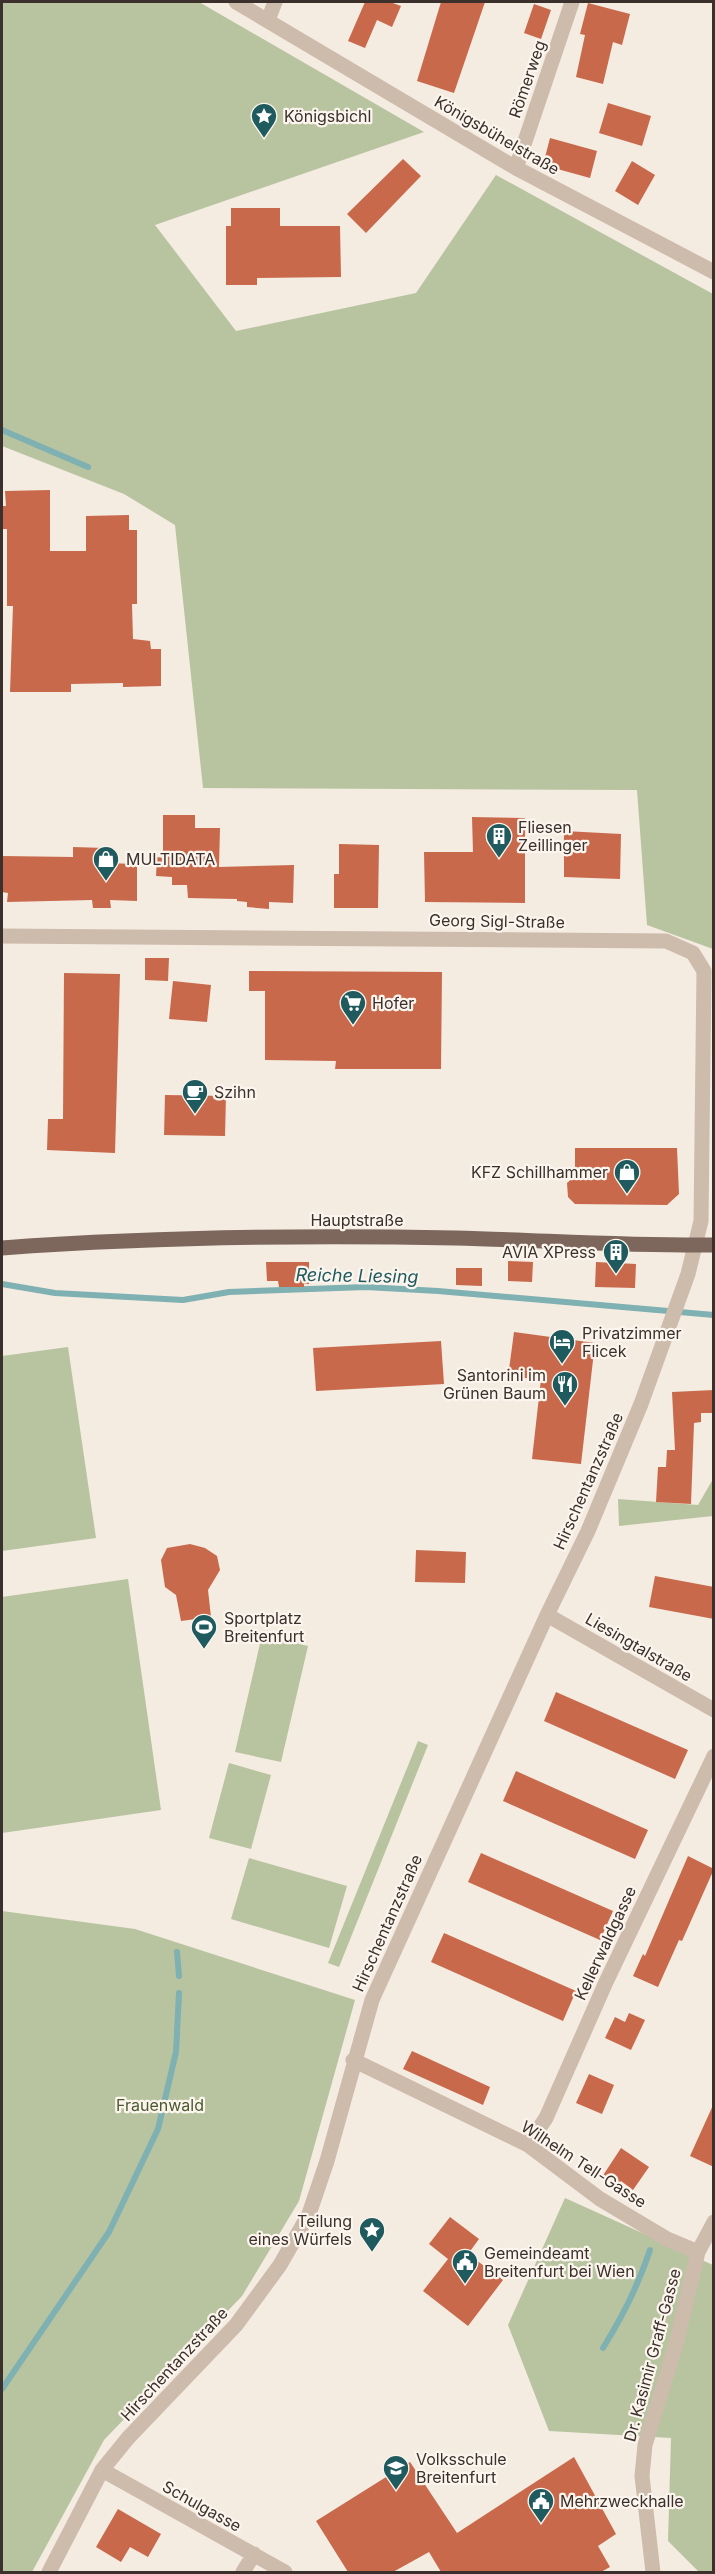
<svg xmlns="http://www.w3.org/2000/svg" width="715" height="2574" viewBox="0 0 715 2574" font-family="Inter,sans-serif">
<rect width="100%" height="100%" fill="#f4ebe1"/>
<path fill="#b8c4a0" d="M2 2H199L424 132 155 225 236 331 416 293 496 175 713 294V949L647 925 637 790 203 788 175 525 124 494 2 446Z
M68 1347 96 1538 2 1551V1356Z
M713 1479V1516L619 1526 618 1499 698 1505Z
M128 1579 161 1810 2 1833V1597Z
M262 1635 308 1646 281 1762 235 1752Z
M418 1741 428 1745 339 1967 328 1963Z
M229 1763 271 1775 251 1849 209 1838Z
M249 1858 347 1886 329 1948 231 1919Z
M2 1911 135 1929 355 2000 299 2201 242 2296 104 2440 32 2572H2Z
M565 2198 713 2265V2572H699L668 2541 671 2438 549 2431 508 2325Z"/>
<g fill="none" stroke-linecap="round" stroke-linejoin="round">
<path stroke="#7fb0b2" stroke-width="6" d="M2 430 88 467
M2 1284 55 1293 183 1300 229 1292 366 1287 438 1291 714 1315
M177 1952 179 1976
M603 2348C623 2316 638 2286 650 2250
M2 2389 109 2232 158 2129 176 2052 179 1993"/>
</g>
<path fill="#c8694b" d="M365 2H390L401 6 392 27 377 20 365 48 348 41Z
M441 2H485L454 93 417 81Z
M588 3 630 14 622 45 613 42 603 84 576 77 585 35 580 34Z
M534 4 551 10 541 39 524 33Z
M608 103 651 116 642 146 599 133Z
M550 138 597 151 590 178 543 165Z
M403 159 421 176 366 233 347 214Z
M632 161 655 175 638 205 615 191Z
M231 208H280V226H340L341 277 257 278V285H226V226H231Z
M50 490V551H86V516L129 515V530H137V604H132L133 639 150 641 151 649H161V686L123 687V683L71 684V692H10L13 606H7V529H2V506H6L5 491Z
M163 815H195V828H220L219 867 294 865 293 903 269 902V909L247 907V902L237 901V899L188 898 187 885H172V877L156 876 157 857 163 858Z
M472 817 525 818V903L425 902 424 852H473Z
M564 831 621 834 620 879 564 877Z
M339 844 379 845 378 908H334V874H339Z
M73 847 105 848V863L137 864V901L110 900 111 908H93L92 900 7 902 8 893 2 892V856L73 857Z
M145 958H169L168 981 145 980Z
M249 971 442 972 441 1069H335L336 1061 265 1060V991H249Z
M64 973 120 974 115 1153 47 1150 48 1119H63Z
M173 981 211 985 207 1022 169 1019Z
M165 1095 226 1096 225 1136 164 1135Z
M575 1148H677L679 1194 667 1205 575 1204 568 1197 567 1183 575 1176Z
M508 1261 533 1262 532 1282 508 1281Z
M266 1262H309V1284H304V1287H279L278 1281H267Z
M596 1262 636 1264 635 1288 595 1287Z
M456 1268H482V1286L456 1285Z
M514 1332 595 1343 581 1464 532 1459 541 1379 508 1377Z
M441 1341 444 1384 316 1391 313 1348Z
M714 1390V1413H701V1422L694 1423 691 1504 656 1502 658 1467H666L667 1450H675L672 1392Z
M190 1544 205 1548 217 1556 220 1570 208 1590 211 1617 181 1621 176 1595 165 1587 161 1560 167 1548Z
M416 1550 466 1552 465 1583 415 1582Z
M655 1576 714 1587V1619L649 1607Z
M556 1692 688 1750 675 1779 544 1721Z
M516 1771 648 1830 635 1859 503 1801Z
M481 1853 613 1911 600 1940 468 1882Z
M688 1856 714 1869 682 1941 679 1940 658 1987 633 1976 643 1954 645 1956Z
M444 1933 576 1991 563 2021 431 1962Z
M629 2013 645 2020 631 2050 605 2038 615 2017 625 2022Z
M412 2051 490 2087 483 2105 403 2069Z
M589 2074 614 2085 602 2114 576 2103Z
M714 2103V2167L690 2156Z
M621 2148 649 2167 633 2190 621 2181 617 2187 602 2177Z
M450 2217 479 2239 468 2254 503 2280 468 2326 423 2291 448 2259 429 2244Z
M574 2457 616 2534 598 2546 610 2567 601 2572H441L429 2552 393 2572H348L316 2521 410 2462 457 2533Z
M118 2509 161 2534 148 2557 130 2547 121 2562 96 2547Z"/>
<g fill="none" stroke-linecap="round" stroke-linejoin="round">
<path stroke="#cdbbac" stroke-width="15" d="M236 2 516 168 714 272
M268 20 275 2
M516 168 572 2
M2 936 666 941 693 953 704 971 701 1221 688 1274 641 1404 588 1531 547 1615 372 2000 327 2161 309 2214 280 2265 236 2325 128 2438 102 2470 49 2572
M547 1615 714 1710
M353 2060 528 2145 600 2199 667 2239 698 2252
M528 2145 546 2118 606 1982 714 1756
M102 2470 285 2572
M243 2572 254 2554
M653 2572 642 2476 645 2445 676 2344 698 2252 714 2222"/>
<path stroke="#7d675c" stroke-width="15" d="M2 1248C152 1237 304 1235 455 1238 541 1240 627 1246 714 1245"/>
</g>
<defs>
<g id="sight-pin" transform="scale(1.35)"><path d="M0 17L-7.5 6A9.5 9.5 0 1 1 7.5 6Z" fill="#1f5a5e" stroke="#fbf5ee"/><path d="M0-6L1.8-2.2L6-1.7L2.9 1.2L3.7 5.4L0 3.3L-3.7 5.4L-2.9 1.2L-6-1.7L-1.8-2.2Z" fill="#fff"/></g>
<g id="building-pin" transform="scale(1.35)"><path d="M0 17L-7.5 6A9.5 9.5 0 1 1 7.5 6Z" fill="#1f5a5e" stroke="#fbf5ee"/><path d="M-4-6H4V6H1V3H-1V6H-4ZM-2.5-4.3h1.7v1.8h-1.7ZM.8-4.3h1.7v1.8H.8ZM-2.5-1h1.7V.8h-1.7ZM.8-1h1.7V.8H.8Z" fill="#fff"/></g>
<g id="shop-pin" transform="scale(1.35)"><path d="M0 17L-7.5 6A9.5 9.5 0 1 1 7.5 6Z" fill="#1f5a5e" stroke="#fbf5ee"/><path d="M-5-2.5h2.3a2.7 3.5 0 0 1 5.4 0H5L5.5 6h-11ZM-1.5-2.5h3a1.5 2.3 0 0 0-3 0Z" fill="#fff"/></g>
<g id="supermarket-pin" transform="scale(1.35)"><path d="M0 17L-7.5 6A9.5 9.5 0 1 1 7.5 6Z" fill="#1f5a5e" stroke="#fbf5ee"/><path d="M-6-5.5h2.5l.6 2H6L4.5 2H-2.5L-4.4-4H-6ZM-1.5 3.2a1.3 1.3 0 1 0 .1 0ZM3 3.2a1.3 1.3 0 1 0 .1 0Z" fill="#fff"/></g>
<g id="cafe-pin" transform="scale(1.35)"><path d="M0 17L-7.5 6A9.5 9.5 0 1 1 7.5 6Z" fill="#1f5a5e" stroke="#fbf5ee"/><path d="M-5.5-4.5H6V0H3Q3 3.5 0 3.5H-2.5Q-5.5 3.5-5.5 0ZM3-3.2v2h1.7v-2ZM-6 4.5H4V6H-6Z" fill="#fff"/></g>
<g id="hotel-pin" transform="scale(1.35)"><path d="M0 17L-7.5 6A9.5 9.5 0 1 1 7.5 6Z" fill="#1f5a5e" stroke="#fbf5ee"/><path d="M-6-4.5h1.5V1H6V5H4.5V3h-9V5H-6ZM-4 0a1.8 1.8 0 1 1 3.6 0ZM.5 0V-2.5h3Q6-2.5 6 0Z" fill="#fff"/></g>
<g id="restaurant-pin" transform="scale(1.35)"><path d="M0 17L-7.5 6A9.5 9.5 0 1 1 7.5 6Z" fill="#1f5a5e" stroke="#fbf5ee"/><path d="M-5-6h1v4h1v-4h1v4h1v-4h1v5L-1.5 .5V6h-2V.5L-5-1ZM5-6V6H3V1.5H1.5Q1.5-4 5-6Z" fill="#fff"/></g>
<g id="stadium-pin" transform="scale(1.35)"><path d="M0 17L-7.5 6A9.5 9.5 0 1 1 7.5 6Z" fill="#1f5a5e" stroke="#fbf5ee"/><path d="M0-5a6.5 5 0 1 0 0 10a6.5 5 0 1 0 0-10ZM-3.5-1.8h7v3.6h-7Z" fill="#fff"/></g>
<g id="civic-pin" transform="scale(1.35)"><path d="M0 17L-7.5 6A9.5 9.5 0 1 1 7.5 6Z" fill="#1f5a5e" stroke="#fbf5ee"/><path d="M-.6-6.5H3V-4.5H.6V-3L4-1V1h2V6H-6V1h2V-1L-.6-3ZM-1.2 2.5V6h2.4V2.5Z" fill="#fff"/></g>
<g id="school-pin" transform="scale(1.35)"><path d="M0 17L-7.5 6A9.5 9.5 0 1 1 7.5 6Z" fill="#1f5a5e" stroke="#fbf5ee"/><path d="M0-5L7-2L0 1L-7-2ZM-4 1L0 2.5L4 1V4Q0 6-4 4Z" fill="#fff"/></g>
</defs>
<g fill-rule="evenodd">
<use href="#sight-pin" x="264" y="116"/>
<use href="#building-pin" x="499" y="836"/>
<use href="#shop-pin" x="106" y="859"/>
<use href="#supermarket-pin" x="353" y="1003"/>
<use href="#cafe-pin" x="195" y="1092"/>
<use href="#shop-pin" x="627" y="1172"/>
<use href="#building-pin" x="616" y="1252"/>
<use href="#hotel-pin" x="562" y="1342"/>
<use href="#restaurant-pin" x="565" y="1384"/>
<use href="#stadium-pin" x="204" y="1627"/>
<use href="#sight-pin" x="372" y="2230"/>
<use href="#civic-pin" x="465" y="2262"/>
<use href="#school-pin" x="396" y="2468"/>
<use href="#civic-pin" x="541" y="2501"/>
</g>
<g text-anchor="middle" stroke-width="4.5" stroke-linejoin="round" paint-order="stroke">
<g font-size="16" fill="#3b302b" stroke="#fbf5ee">
<text transform="translate(527 79) rotate(-71)" y="6">Römerweg</text>
<text transform="translate(497 135) rotate(30)" y="6">Königsbühelstraße</text>
<text transform="translate(497 921) rotate(1)" y="6">Georg Sigl-Straße</text>
<text x="357" y="1226">Hauptstraße</text>
<text transform="translate(588 1481) rotate(-66)" y="6">Hirschentanzstraße</text>
<text transform="translate(639 1647) rotate(30)" y="6">Liesingtalstraße</text>
<text transform="translate(387 1923) rotate(-66)" y="6">Hirschentanzstraße</text>
<text transform="translate(605 1943) rotate(-65)" y="6">Kellerwaldgasse</text>
<text transform="translate(584 2164) rotate(33)" y="6">Wilhelm Tell-Gasse</text>
<text transform="translate(652 2355) rotate(-75)" y="6">Dr. Kasimir Graff-Gasse</text>
<text transform="translate(174 2364) rotate(-47)" y="6">Hirschentanzstraße</text>
<text transform="translate(202 2506) rotate(29)" y="6">Schulgasse</text>
</g>
<g font-size="16" fill="#3b302b" stroke="#fbf5ee" text-anchor="start">
<text x="284" y="122">Königsbichl</text>
<text x="518" y="833">Fliesen<tspan x="518" dy="18">Zeillinger</tspan></text>
<text x="126" y="865">MULTIDATA</text>
<text x="372" y="1009">Hofer</text>
<text x="214" y="1098">Szihn</text>
<text x="608" y="1178" text-anchor="end">KFZ Schillhammer</text>
<text x="596" y="1258" text-anchor="end">AVIA XPress</text>
<text x="582" y="1339">Privatzimmer<tspan x="582" dy="18">Flicek</tspan></text>
<text x="546" y="1381" text-anchor="end">Santorini im<tspan x="546" dy="18">Grünen Baum</tspan></text>
<text x="224" y="1624">Sportplatz<tspan x="224" dy="18">Breitenfurt</tspan></text>
<text x="352" y="2227" text-anchor="end">Teilung<tspan x="352" dy="18">eines Würfels</tspan></text>
<text x="484" y="2259">Gemeindeamt<tspan x="484" dy="18">Breitenfurt bei Wien</tspan></text>
<text x="416" y="2465">Volksschule<tspan x="416" dy="18">Breitenfurt</tspan></text>
<text x="560" y="2507">Mehrzweckhalle</text>
</g>
<g font-size="16" fill="#4a5a2e" stroke="#fbf5ee">
<text x="160" y="2111">Frauenwald</text>
</g>
<g font-size="18" font-style="italic" fill="#1f5a5e" stroke="#fbf5ee">
<text transform="translate(357 1276) rotate(1)" y="6">Reiche Liesing</text>
</g>
</g>
<rect width="715" height="2574" fill="none" stroke="#3b302b" stroke-width="6"/>
</svg>
